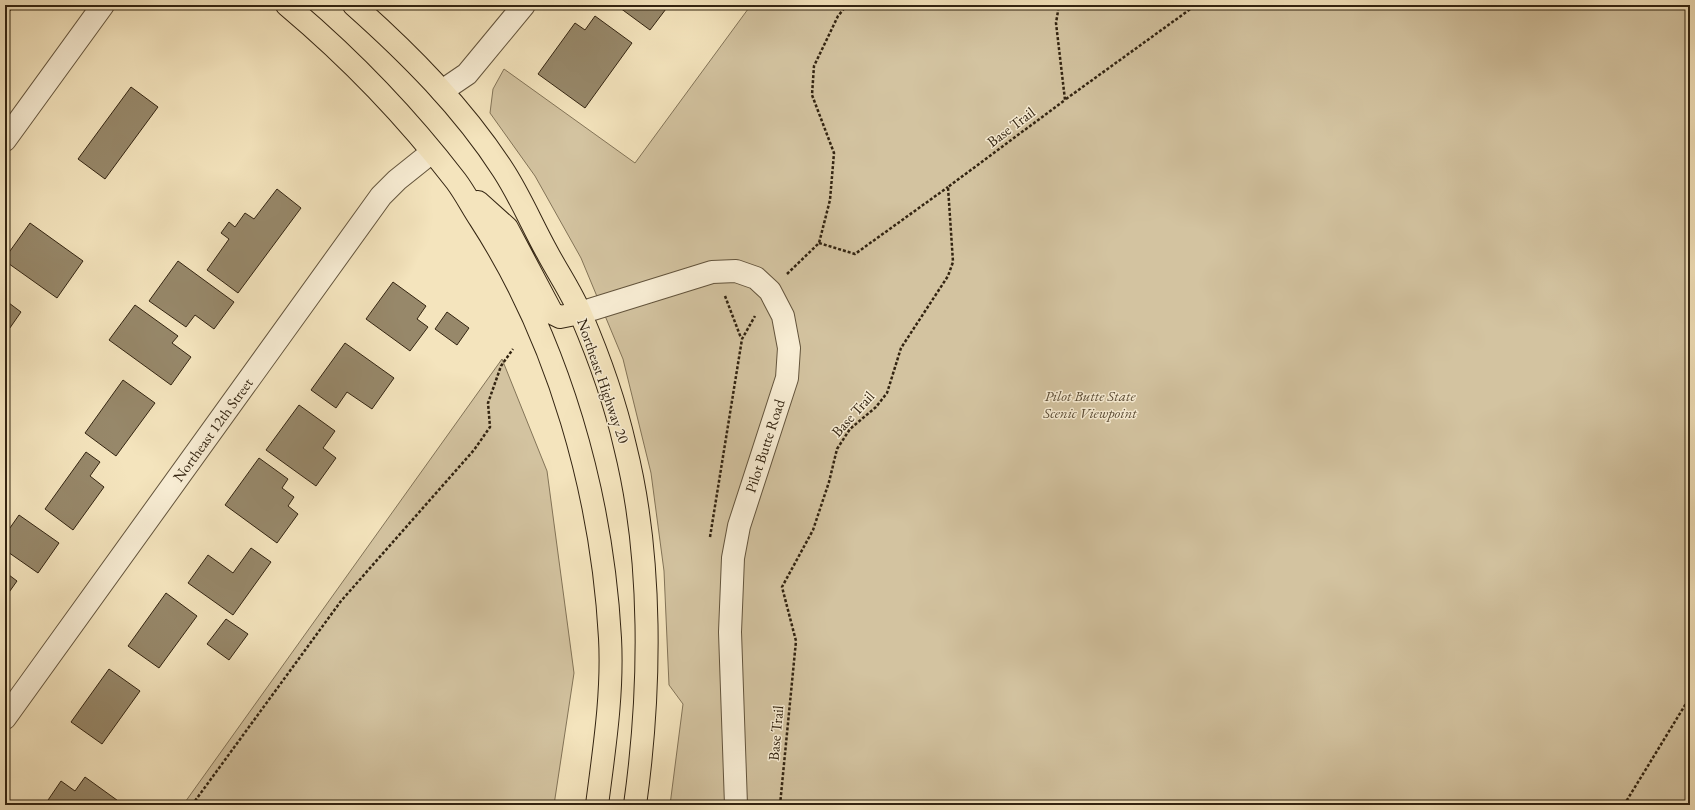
<svg xmlns="http://www.w3.org/2000/svg" width="1695" height="810" viewBox="0 0 1695 810" font-family="'EB Garamond',serif">
<rect width="100%" height="100%" fill="#f4e4bd"/>
<filter id="stains"><feTurbulence type="fractalNoise" baseFrequency=".005" numOctaves="4"/><feColorMatrix values="0 0 0 0 .2 0 0 0 0 .09 0 0 0 0 .02 0 0 0 .5 -.17"/></filter>
<radialGradient id="worn" r=".72"><stop offset=".6" stop-color="#630" stop-opacity="0"/><stop offset="1" stop-color="#630" stop-opacity=".3"/></radialGradient>
<path fill="#d3c3a0" stroke="#837458" d="M751 5H1690V805H670L683 704 669 685 664 571 651 473 623 359 581 258 535 176 490 113 493 89 504 69 635 163Z
M502 359 547 471 574 673 554 805H183Z"/>
<path fill="#97886a" stroke="#332411" d="M5 5H14L5 18Z
M616 5H669L650 30Z
M595 16 632 43 585 108 538 74 575 23 585 30Z
M131 87 158 107 105 179 78 159Z
M277 189 301 208 238 293 207 270 229 239 221 233 229 222 235 227 245 213 254 219Z
M30 223 83 261 57 298 5 261V258Z
M178 261 234 302 214 329 195 315 186 327 149 301Z
M393 282 426 306 417 319 428 327 410 351 366 319Z
M5 300 21 312 5 335Z
M135 305 178 336 172 343 191 357 171 385 109 340Z
M447 312 469 328 457 345 435 329Z
M345 343 394 378 372 409 347 392 336 408 311 390Z
M123 380 155 403 116 456 85 433Z
M299 405 335 431 323 448 336 458 316 486 266 450Z
M86 452 100 462 90 476 104 487 73 530 45 509Z
M259 458 288 479 282 488 294 497 288 506 298 514 277 543 225 505Z
M19 515 59 543 38 573 5 550V535Z
M251 548 271 562 233 615 188 583 208 555 233 573Z
M5 572 17 581 5 598Z
M166 593 197 616 159 668 128 646Z
M226 619 248 634 229 660 207 644Z
M109 669 140 691 102 744 71 722Z
M85 777 121 803 120 805H49L46 803 61 781 75 791Z"/>
<g fill="none" stroke-linecap="round" stroke-linejoin="round">
<g stroke="#63543c" stroke-width="24">
<path id="minor" d="M442 91 467 74 524 5
M5 140 103 5
M580 313 712 272 736 271 756 278 770 291 783 316 789 348 787 378 739 526 733 558 730 632 736 805
M5 718 381 196 397 180 432 152"/>
</g>
<g stroke="#332411" stroke-width="24">
<path id="major" d="M287 5C350 58 406 116 456 181 465 193 472 207 480 219 559 341 602 494 610 638 613 694 604 750 597 805
M354 5C409 54 463 108 503 170 520 196 532 225 547 252 558 273 572 293 581 315 599 357 615 402 625 446 653 558 651 691 635 805
M478 202 507 228 552 313 560 317 580 313"/>
</g>
<path stroke="#332411" stroke-width="2.5" stroke-dasharray="3 2" stroke-linecap="butt" d="M1066 99 1196 5
M819 243 855 254 948 187
M787 274 819 243 830 200 834 153 812 95 814 66 838 16 847 5
M725 296 741 338
M710 537 742 339 755 316
M192 805 341 601 474 450 490 427 488 403 501 366 513 349
M780 805 796 641 782 587 813 530 829 482 837 449 850 429 876 407 887 393 901 348 948 276 953 262 948 187 1065 100 1056 23 1059 5
M1624 805 1690 697"/>
<use href="#minor" stroke="#f8edd4" stroke-width="22"/>
<use href="#major" stroke="#f4e4bd" stroke-width="22"/>
</g>
<g text-anchor="middle" stroke-width="3" stroke-linejoin="round" paint-order="stroke">
<g font-size="15" fill="#332411" stroke="#f8edd4">
<text transform="translate(1011 127) rotate(-37)" y="5">Base Trail</text>
<text transform="translate(603 381) rotate(71)" y="5">Northeast Highway 20</text>
<text transform="translate(853 414) rotate(-48)" y="5">Base Trail</text>
<text transform="translate(213 430) rotate(-54)" y="5">Northeast 12th Street</text>
<text transform="translate(765 446) rotate(-72)" y="5">Pilot Butte Road</text>
<text transform="translate(776 733) rotate(-85)" y="5">Base Trail</text>
</g>
<g font-size="15" font-style="italic" fill="#5b4c35" stroke="#f8edd4">
<text x="1090" y="401">Pilot Butte State<tspan x="1090" dy="17">Scenic Viewpoint</tspan></text>
</g>
</g>
<rect width="1695" height="810" fill="none" stroke="#f4e4bd" stroke-width="20"/>
<rect x="6" y="6" width="1683" height="798" fill="none" stroke="#332411" stroke-width="2"/>
<rect x="10" y="10" width="1675" height="790" fill="none" stroke="#332411"/>
<rect width="100%" height="100%" filter="url(#stains)"/>
<rect width="100%" height="100%" fill="url(#worn)"/>
</svg>
